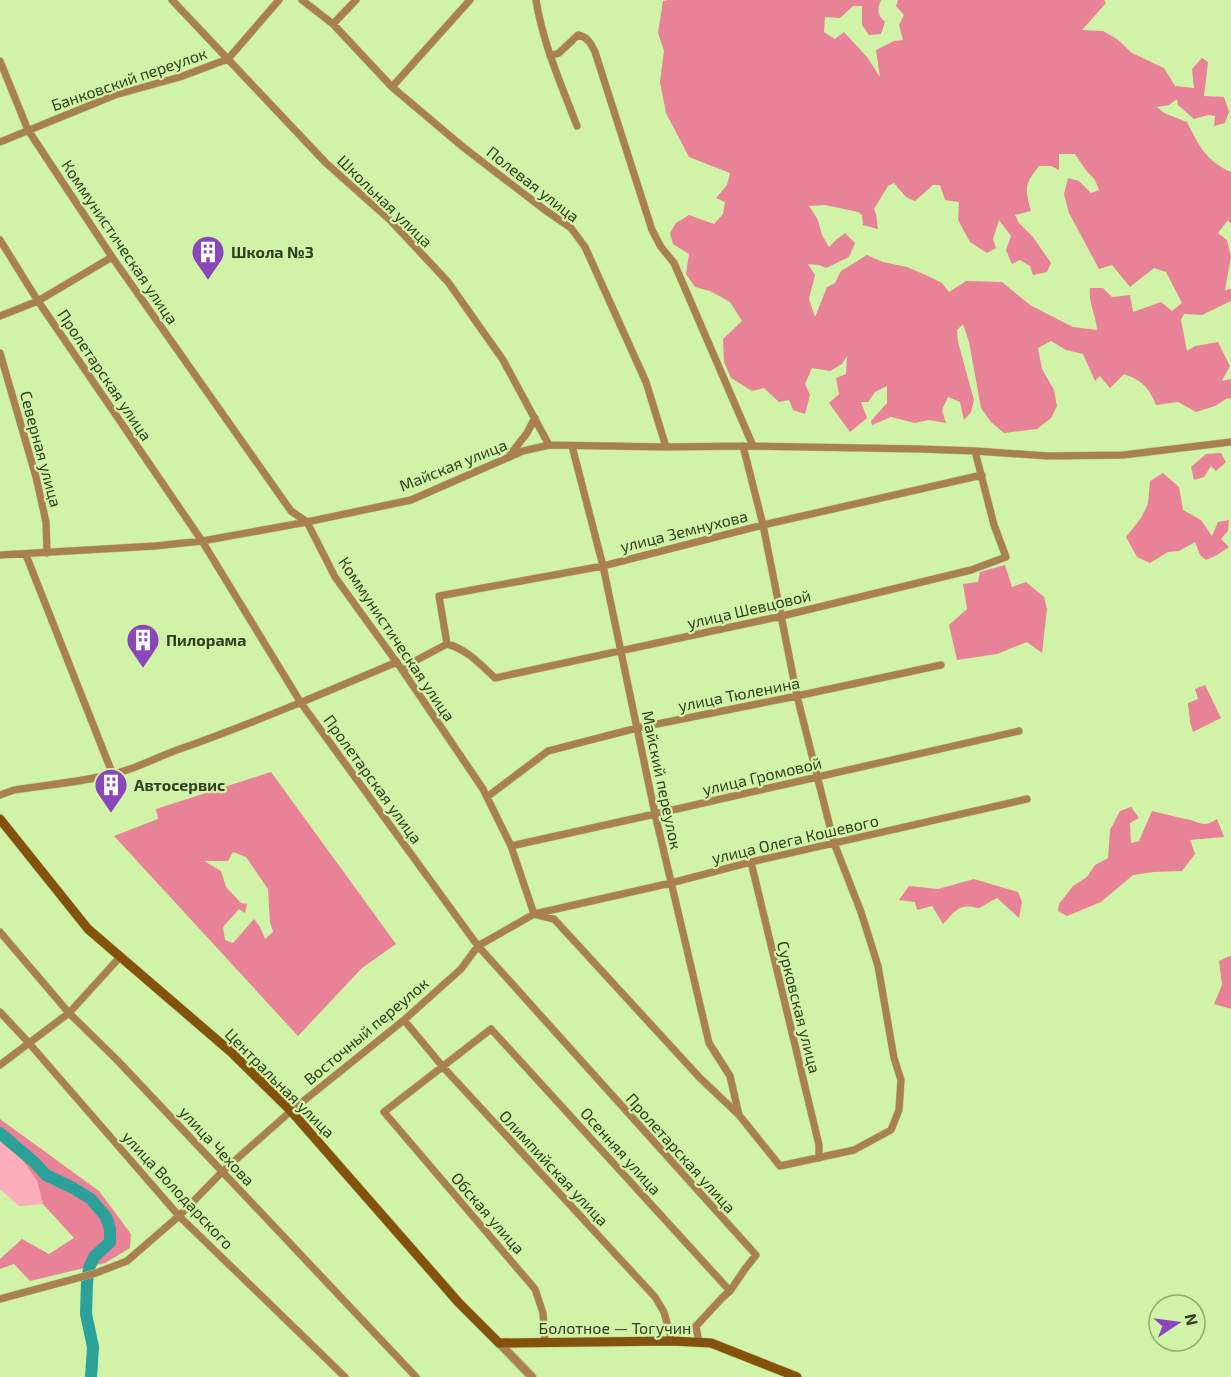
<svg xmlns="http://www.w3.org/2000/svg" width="1231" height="1377" viewBox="0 0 1231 1377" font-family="'Exo 2',sans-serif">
<rect width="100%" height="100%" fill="#d0f3a7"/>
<path fill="#fbadba" d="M0 1127 37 1181 43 1204 19 1206 0 1189Z"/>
<path fill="#e88296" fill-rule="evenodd" d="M668 0H881C877 10 877 14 885 22L881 34 869 35 862 25V6H853L840 18 825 17 824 32 835 39 844 32 867 57 880 77 876 50 894 41 903 40 899 25 904 15 896 6 898 0H1104L1106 3 1082 30 1103 31 1117 39 1132 53 1164 68 1175 86 1194 88 1192 69 1202 58 1208 62 1204 96 1224 97 1229 112 1225 123 1214 126 1215 116 1208 115 1194 119 1178 105 1177 99 1169 105 1157 107 1164 113 1187 122C1199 146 1206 161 1231 172V224L1228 220 1218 233 1227 240 1231 257 1225 290 1231 289V301L1202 315 1184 314 1181 320 1187 351 1195 346 1218 342 1230 366 1222 381 1231 379V398L1226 399 1215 406 1196 412 1178 402 1156 405C1149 387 1141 380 1124 374L1110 388 1100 376 1095 381 1083 354 1066 350 1051 341 1038 348 1042 369 1054 390 1057 406 1051 418 1037 429 1004 433 991 422 981 408 969 342 963 324 957 330 958 342 974 400 971 412 964 420 960 402 948 397 942 410 946 423 929 420 915 423 891 417 872 425 871 421 887 403V386L875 392 868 402H861L867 418 850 432 829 403 839 394 836 378 846 374 847 356 842 364 830 371 812 368 805 384 810 395 805 414 793 410 789 400 779 402 764 388 752 391 731 378 724 362 723 339 742 321 730 302 710 291 695 287 686 274 689 254 673 244 670 233 676 223 689 215 714 224 723 214 725 202 716 198 727 185 730 173 689 157 666 113 660 82 664 51 658 33 663 1ZM1059 154H1075L1085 169 1095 180 1099 190 1091 193 1079 181 1068 178 1064 194 1069 213 1099 269 1112 265 1130 287 1154 268 1166 272 1182 303 1172 311 1161 302 1133 312 1130 295 1112 297 1103 288H1090C1088 303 1096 315 1097 330L1073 327 1030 305 1002 282 966 281 949 292 942 283 930 277 907 267 883 262 867 255 841 271 835 283 827 287 815 317 809 299 815 275 808 264 819 265 826 268 849 257 855 243 845 233 837 239 829 247 822 235 818 220 809 206 825 205 858 212 862 215 863 225 878 229 876 214 874 209 888 186 894 183 906 197 915 201 933 185H940L945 200 959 202 958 220 970 242 987 253 996 248 993 239 999 220 1011 236 1006 250 1012 264 1020 260 1030 266 1033 275 1047 272 1051 263 1033 237 1019 223 1015 215 1031 211C1025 188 1024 185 1039 166H1051L1059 170Z
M1221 453 1226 462 1216 471 1211 466 1204 477 1194 480 1191 467 1206 454Z
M1163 473 1179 487 1183 510 1201 520 1212 536 1218 522 1229 520 1228 531 1221 539 1229 547 1217 555 1206 560 1200 555 1195 542 1179 551 1168 552 1150 563 1137 557 1126 537 1141 518 1148 504 1150 481Z
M1005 565 1012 587 1026 582 1044 597 1047 609 1042 653 1027 642 997 654 957 660 949 625 967 609 963 584 978 582 980 572Z
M1205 685 1221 718 1193 732 1190 722 1188 703 1198 699 1195 689Z
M271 772 396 944 362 968 298 1036 114 836 158 819 156 809ZM233 852 246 857 268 889 270 922 273 932 265 939 260 927 254 919 233 943 225 940 223 927 239 909 245 913 247 904 241 903 226 887 221 871 204 861H228Z
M1131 807 1139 818 1130 823 1131 843 1139 841 1152 811C1163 814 1174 816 1185 819 1200 821 1202 829 1217 819L1224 837 1190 840 1195 854 1182 871 1154 872 1133 875 1101 902 1067 916 1058 911 1059 904 1073 886 1087 877 1095 865 1108 858 1110 830 1120 811Z
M974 879 1018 892 1022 902 1019 918 997 898 979 908C959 903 956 910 943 924L932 906 917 910 915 902 899 900 909 886 938 889Z
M1230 956H1231V1009L1214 1004 1222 985 1219 961Z
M0 1119 99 1191 131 1234 130 1248 105 1263 30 1281 14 1264 0 1269V1259L22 1239 49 1254 74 1238 43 1204 37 1181 0 1127Z"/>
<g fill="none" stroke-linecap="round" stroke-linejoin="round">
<path stroke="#2ba199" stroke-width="12" d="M0 1133 34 1162 46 1175 73 1188 91 1199 106 1217 110 1229V1242L94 1257 89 1268 87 1282 86 1314 93 1347 91 1377"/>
<g stroke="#b0cf8c" stroke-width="8">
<path id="minor" d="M172 0 326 163 391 221 448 282 503 360 549 445
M302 0 333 24 392 87 463 147 545 210 571 228 585 247 646 382 666 447
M536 0C543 44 561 84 577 126
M333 24 356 0
M550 56 559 53 578 35C588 37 591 44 595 52L652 230 661 247 674 263 753 446
M0 61 28 130 112 257 291 511 307 522 335 577 403 671 483 789 511 846 534 914 554 919 700 1078 739 1115 780 1166 854 1150 891 1130 899 1110 901 1080 894 1058 878 966 861 912 834 843 797 696 763 525 743 446
M392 87 470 0
M0 142 115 95 180 77 228 59 279 0
M0 240 38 301 202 541 301 703 478 946 756 1255 745 1269 730 1291 722 1298 696 1326 699 1343
M0 316 38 301 112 257
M0 353 36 477 46 522 47 553
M572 446 603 566 655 814 709 1043 730 1076 739 1115
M510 455 527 433 535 418
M0 555 155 546 202 541 307 522 411 500 523 451 549 445 666 447 743 446 920 449 975 451 1048 456 1123 455 1231 442
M26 555 113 775
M447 644 439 596 603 566 763 525 982 475
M403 671 415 661 447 644C467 649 481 665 495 678L782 616 971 570 1006 557 994 525 975 451
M0 795 14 790C47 785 81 782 113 774 136 769 155 758 177 750 251 724 324 693 397 662
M487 797 548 751 637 728 797 696 941 665
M511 846 655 814 1019 731
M751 862 819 1145V1158
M0 932 69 1013 118 1061 416 1377
M0 1012 28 1042 179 1216 345 1377
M404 1020 443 1067 655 1297 664 1312 672 1341
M0 1065 69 1013 120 957
M0 1299 96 1273 127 1261 179 1216 223 1171 291 1111 404 1020 461 969 478 946 534 914 671 883 751 862 1027 799
M545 1343 543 1313 535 1289 384 1112 491 1029 730 1291"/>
</g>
<g stroke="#b0cf8c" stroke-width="10">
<path id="tertiary" d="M499 1343 532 1377"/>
</g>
<g stroke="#b0cf8c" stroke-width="10">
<path id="secondary" d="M0 819 88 929 231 1052 291 1111 459 1303 499 1343 672 1341 711 1343 797 1377"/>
</g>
<use href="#minor" stroke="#ab8050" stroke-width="7"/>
<use href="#tertiary" stroke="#ab8050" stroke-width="8"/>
<use href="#secondary" stroke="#84520c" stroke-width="9"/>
</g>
<defs>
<g id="building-pin" transform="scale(1.725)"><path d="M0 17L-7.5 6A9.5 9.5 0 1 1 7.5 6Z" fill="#8a47bb" stroke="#d0f3a7"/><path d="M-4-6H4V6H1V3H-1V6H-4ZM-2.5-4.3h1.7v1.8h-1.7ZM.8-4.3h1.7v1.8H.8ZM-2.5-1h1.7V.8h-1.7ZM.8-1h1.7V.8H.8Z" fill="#fff"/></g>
</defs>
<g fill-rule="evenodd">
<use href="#building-pin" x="208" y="252"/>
<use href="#building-pin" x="143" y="640"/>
<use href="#building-pin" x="111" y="785"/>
</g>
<g text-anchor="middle" stroke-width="4.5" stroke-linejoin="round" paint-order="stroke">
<g font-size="16" fill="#324021" stroke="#d0f3a7">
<text transform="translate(129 79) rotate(-19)" y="6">Банковский переулок</text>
<text transform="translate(533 184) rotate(38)" y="6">Полевая улица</text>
<text transform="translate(385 201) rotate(44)" y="6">Школьная улица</text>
<text transform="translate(120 242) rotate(56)" y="6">Коммунистическая улица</text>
<text transform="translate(105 375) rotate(56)" y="6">Пролетарская улица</text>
<text transform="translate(41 449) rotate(75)" y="6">Северная улица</text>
<text transform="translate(453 465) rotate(-22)" y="6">Майская улица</text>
<text transform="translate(684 531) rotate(-14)" y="6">улица Земнухова</text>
<text transform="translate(749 609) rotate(-13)" y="6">улица Шевцовой</text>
<text transform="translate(397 639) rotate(56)" y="6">Коммунистическая улица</text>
<text transform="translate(739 694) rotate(-11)" y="6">улица Тюленина</text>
<text transform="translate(762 776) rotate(-13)" y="6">улица Громовой</text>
<text transform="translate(373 779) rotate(54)" y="6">Пролетарская улица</text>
<text transform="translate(662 780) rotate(78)" y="6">Майский переулок</text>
<text transform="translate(795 839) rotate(-13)" y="6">улица Олега Кошевого</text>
<text transform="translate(799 1007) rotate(76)" y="6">Сурковская улица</text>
<text transform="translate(366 1031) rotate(-40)" y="6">Восточный переулок</text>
<text transform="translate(280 1083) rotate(45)" y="6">Центральная улица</text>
<text transform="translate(217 1146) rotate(47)" y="6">улица Чехова</text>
<text transform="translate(621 1151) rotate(48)" y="6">Осенняя улица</text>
<text transform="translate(681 1153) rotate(48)" y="6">Пролетарская улица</text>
<text transform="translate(554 1168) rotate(47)" y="6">Олимпийская улица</text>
<text transform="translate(178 1190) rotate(47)" y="6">улица Володарского</text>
<text transform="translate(488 1213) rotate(49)" y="6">Обская улица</text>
<text x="615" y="1334">Болотное — Тогучин</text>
</g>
<g font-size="16" font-weight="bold" fill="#324021" stroke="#d0f3a7" text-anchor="start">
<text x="231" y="258">Школа №3</text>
<text x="166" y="646">Пилорама</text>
<text x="134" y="791">Автосервис</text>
</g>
</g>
<g transform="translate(1177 1323) rotate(77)"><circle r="28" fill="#d0f3a7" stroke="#91ab71" stroke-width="1.5"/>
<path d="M0-4.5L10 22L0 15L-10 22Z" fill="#8a47bb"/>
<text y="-9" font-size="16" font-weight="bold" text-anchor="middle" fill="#324021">N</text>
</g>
</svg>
